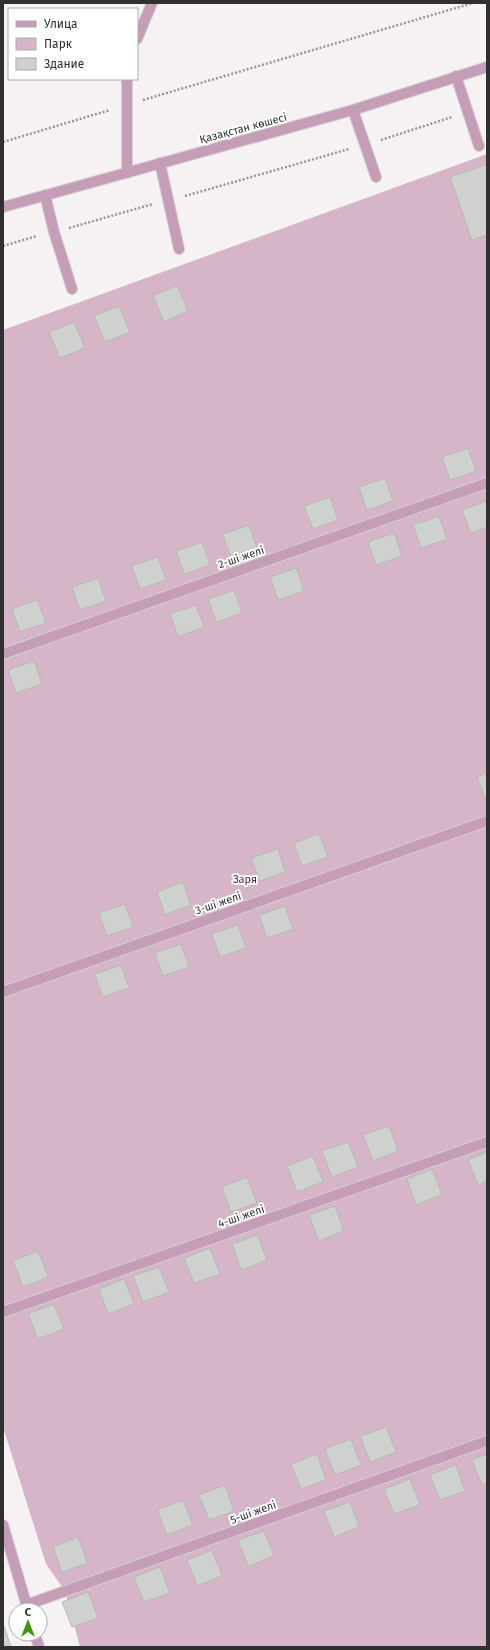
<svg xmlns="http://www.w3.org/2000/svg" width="490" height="1650" viewBox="0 0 490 1650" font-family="'Fira Sans',sans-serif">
<rect width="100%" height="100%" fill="#f6f2f4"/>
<path fill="#d6b5c9" d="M487 154V1647H80L65 1591 46 1564 3 1427V330Z"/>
<path fill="#ced1cd" stroke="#b7bab7" d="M487 164V235L472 240 450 177Z
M177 285 188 311 164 322 153 296Z
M119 306 130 332 105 342 94 316Z
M74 322 85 348 60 358 49 332Z
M468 448 476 471 450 480 442 457Z
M385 478 393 501 367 510 359 487Z
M330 497 338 520 313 529 304 506Z
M487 501V527L471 533 462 510Z
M439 516 447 539 421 548 413 525Z
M249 525 257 548 231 557 223 534Z
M394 533 402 556 376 565 368 542Z
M202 542 210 565 184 574 176 551Z
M158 557 166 580 140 589 132 566Z
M296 568 304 591 278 600 270 577Z
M98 578 106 601 80 610 72 587Z
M234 590 242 613 216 622 208 599Z
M37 600 46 623 20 632 12 609Z
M196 605 204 627 178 637 170 614Z
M34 661 42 684 16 693 8 670Z
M487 773V799L486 800 477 777Z
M319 834 328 857 302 866 294 843Z
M278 849 285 872 260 881 251 858Z
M183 882 191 905 165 915 157 892Z
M125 904 133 927 107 936 99 913Z
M285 906 293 929 267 938 259 915Z
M238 925 246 948 220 957 212 934Z
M181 944 189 967 163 976 155 953Z
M121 965 129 988 103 997 95 974Z
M389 1126 398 1151 373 1161 363 1135Z
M348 1142 358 1167 332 1177 322 1151Z
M487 1152V1181L478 1185 468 1160Z
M313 1156 323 1182 297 1192 287 1166Z
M432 1169 442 1195 416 1205 407 1179Z
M247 1177 257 1203 231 1212 222 1187Z
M335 1206 344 1231 319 1241 309 1215Z
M257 1235 267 1260 241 1270 232 1244Z
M210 1248 220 1274 194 1283 184 1258Z
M38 1251 48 1277 23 1287 13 1261Z
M159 1267 169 1292 143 1302 133 1276Z
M124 1279 134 1304 108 1314 99 1289Z
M54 1304 64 1329 38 1339 28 1314Z
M386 1427 396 1452 370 1462 360 1436Z
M351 1439 361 1465 335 1475 325 1449Z
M317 1454 326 1480 301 1489 291 1464Z
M487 1454V1483L482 1485 472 1460Z
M456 1465 465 1491 440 1500 430 1475Z
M410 1479 420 1505 394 1514 384 1489Z
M225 1485 234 1511 209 1520 199 1495Z
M183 1500 193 1525 167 1535 157 1510Z
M350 1502 359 1527 334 1537 324 1511Z
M264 1531 274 1556 248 1566 238 1540Z
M78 1537 88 1563 62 1572 53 1547Z
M212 1550 222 1576 197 1586 187 1560Z
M160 1567 170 1593 144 1602 134 1577Z
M88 1592 98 1618 72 1627 62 1602Z
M3 1623 11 1647H3Z"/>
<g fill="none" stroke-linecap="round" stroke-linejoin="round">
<g stroke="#d3cfd1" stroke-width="12">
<path id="service" d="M137 39 152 3
M456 76 479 146
M127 79V173
M353 110 376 177
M160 163 179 249
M45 195 54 232 72 289
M3 654 487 483
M3 992 487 821
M3 1312 487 1142
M26 1605 487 1441"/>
</g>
<g stroke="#d3cfd1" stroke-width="12">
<path id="minor" d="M3 1525 28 1610
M35 1634 39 1647"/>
</g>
<g stroke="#d3cfd1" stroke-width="12">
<path id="tertiary" d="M3 207 353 110 487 67"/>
</g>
<path stroke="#989597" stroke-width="2.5" stroke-dasharray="2 2" stroke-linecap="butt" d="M143 100 473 3
M381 140 452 117
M3 142 110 110
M185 196 349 149
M69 228 153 204
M3 246 37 236"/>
<use href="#service" stroke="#c69db6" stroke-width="10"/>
<use href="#minor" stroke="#c69db6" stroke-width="10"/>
<use href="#tertiary" stroke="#c69db6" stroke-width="10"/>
</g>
<g text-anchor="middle" stroke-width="4" stroke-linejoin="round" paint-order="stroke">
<g font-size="11" fill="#313031" stroke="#fff">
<text transform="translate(243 128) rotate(-15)" y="4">Қазақстан көшесі</text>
<text transform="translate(241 557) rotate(-19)" y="4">2-ші желі</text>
<text transform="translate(218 903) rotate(-19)" y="4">3-ші желі</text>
<text transform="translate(241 1216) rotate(-19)" y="4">4-ші желі</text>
<text transform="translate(253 1512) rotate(-20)" y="4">5-ші желі</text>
</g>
<g font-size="11" fill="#581c46" stroke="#fff">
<text x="245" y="883">Заря</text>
</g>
</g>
<rect width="490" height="1650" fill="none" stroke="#313031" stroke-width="8"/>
<rect x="8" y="8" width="130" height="72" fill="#ffffff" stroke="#adacad"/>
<rect x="16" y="21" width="20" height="6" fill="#c69db6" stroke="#adacad"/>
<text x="44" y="28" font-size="12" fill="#313031">Улица</text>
<rect x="16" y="38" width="20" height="12" fill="#d6b5c9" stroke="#adacad"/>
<text x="44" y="48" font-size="12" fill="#313031">Парк</text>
<rect x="16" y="58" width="20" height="12" fill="#ced1cd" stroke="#adacad"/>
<text x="44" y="68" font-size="12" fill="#313031">Здание</text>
<g transform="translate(28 1622)"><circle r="19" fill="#ffffff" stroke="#adacad"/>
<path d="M0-3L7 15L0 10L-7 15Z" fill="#3b9612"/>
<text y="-6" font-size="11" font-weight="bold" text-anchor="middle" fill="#313031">С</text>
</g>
</svg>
